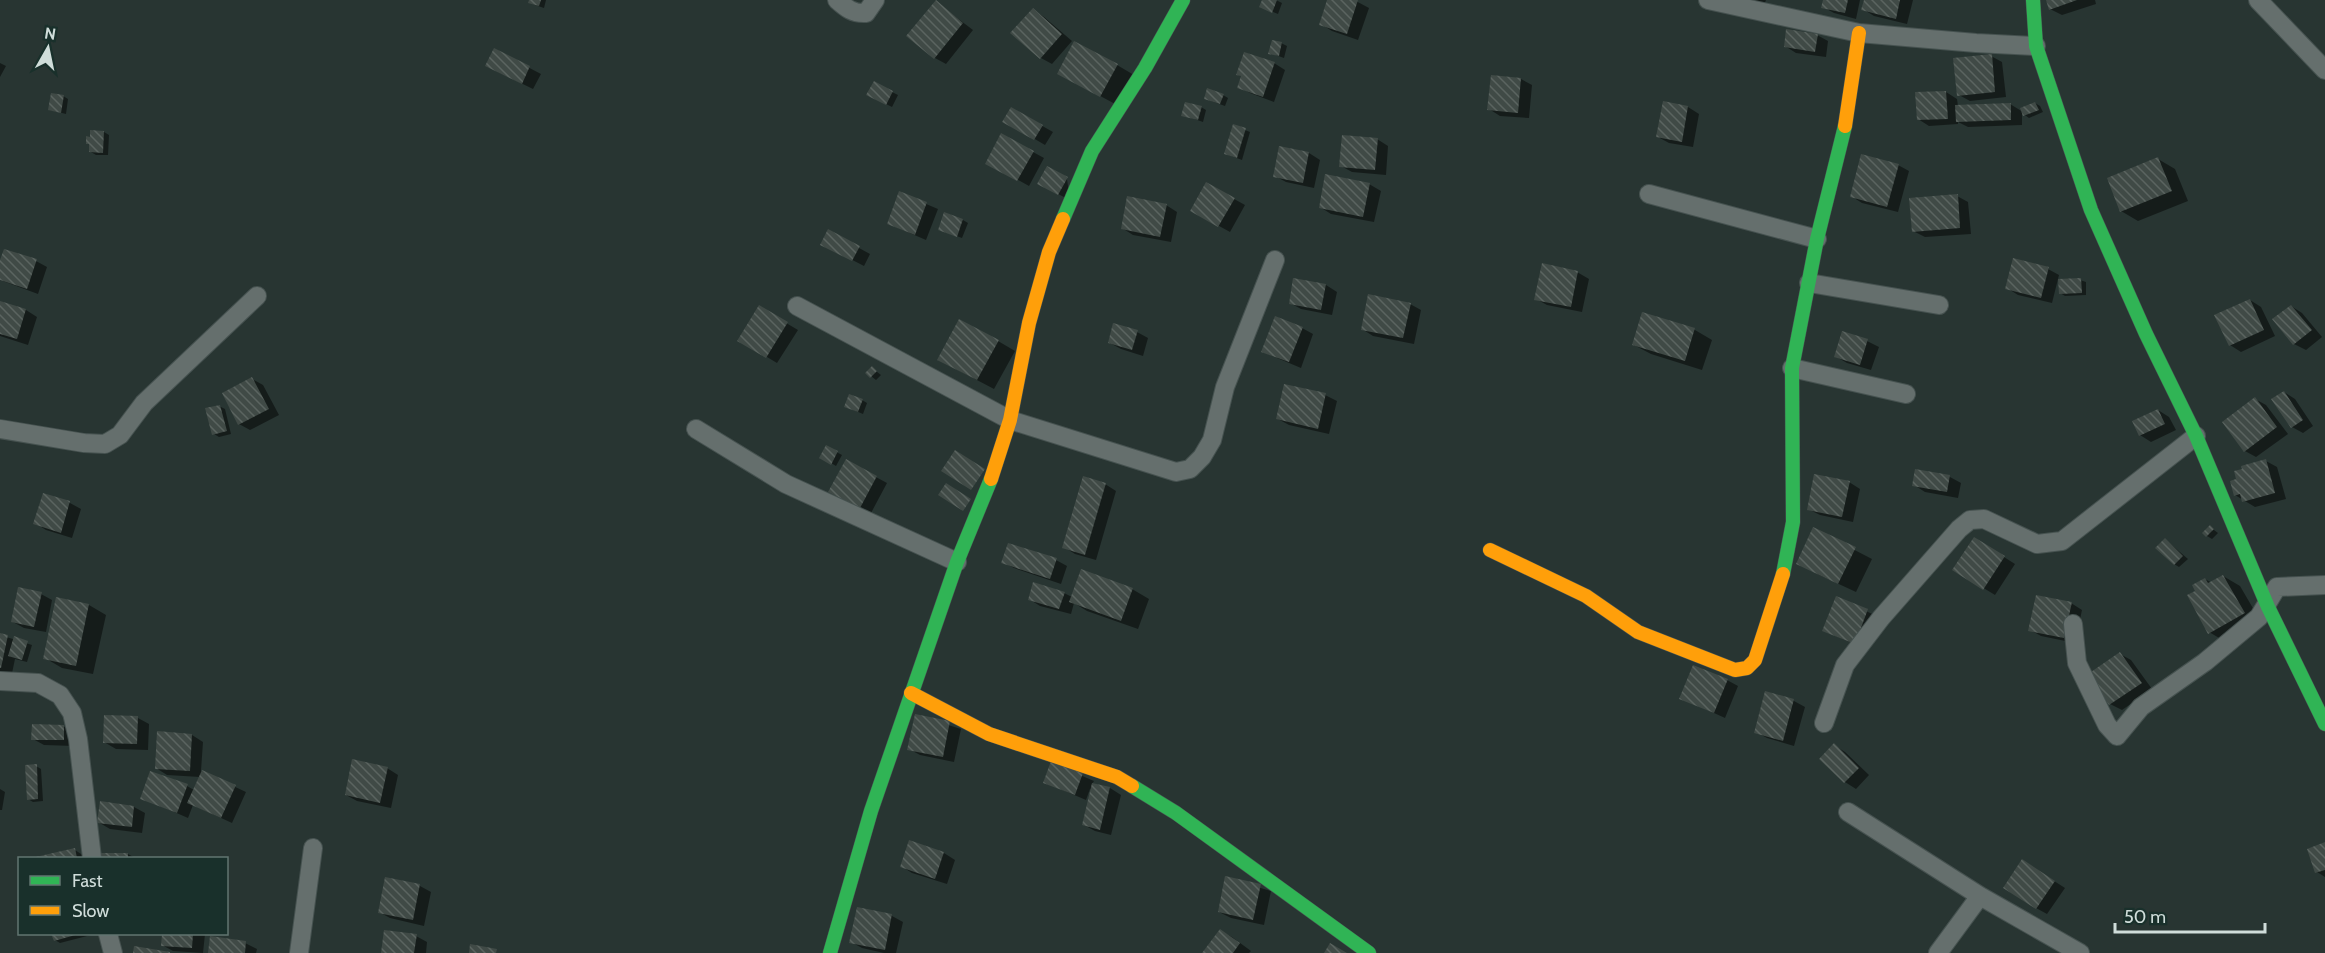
<svg xmlns="http://www.w3.org/2000/svg" width="2325" height="953" viewBox="0 0 2325 953" font-family="Cabin,sans-serif">
<defs>
<pattern id="building-back-hatch" width="6" height="6" patternUnits="userSpaceOnUse" patternTransform="scale(1.5)"><rect width="6" height="6" fill="#404a46"/><path d="M-1 5l2 2M0 0l6 6M5-1l2 2" fill="none" stroke="#5b6460"/></pattern>
</defs>
<rect width="100%" height="100%" fill="#283532"/>
<path fill="#0007" d="M530 0H546L544 8 535 5 530 2Z
M1263 0H1276L1282 3 1278 14 1266 9Z
M1329 0H1354L1369 8 1358 40 1332 31 1321 24Z
M1739 0H1766L1764 5Z
M1824 0H1860L1856 19 1834 13 1823 7Z
M1865 0H1913L1907 24 1874 16 1863 9Z
M2047 0H2095L2096 4 2062 15 2050 9Z
M936 2 973 30 946 64 935 58Z
M1033 10 1044 17 1072 41 1052 64 1041 58Z
M1817 35 1828 41 1826 57 1796 53 1785 46Z
M1281 43 1287 46 1284 58 1270 53Z
M495 50 541 74 533 89 498 72Z
M1991 56 2002 62 2006 97 1970 101 1959 95Z
M0 63 6 66 0 77Z
M1274 63 1285 70 1274 102 1250 93 1239 87 1242 77 1238 74Z
M1117 65 1134 75 1117 105 1076 83Z
M1521 79 1532 85 1529 118 1500 116 1489 109Z
M874 83 898 95 892 107 868 95Z
M1946 92 1957 99 1958 106 2010 104 2023 112 2035 103 2040 106 2043 112 2029 118 2022 113V125L1968 127 1958 122V124L1929 126 1918 119Z
M1223 95 1228 98 1225 106 1211 101Z
M63 96 68 99 66 114 50 110Z
M1664 103 1688 107 1699 114 1693 147 1669 143 1658 137Z
M1201 107 1206 110 1203 122 1183 115Z
M1012 109 1053 132 1045 145 1004 121Z
M1245 130 1250 132 1242 160 1226 154Z
M104 132 109 135 108 155H96L91 152V138Z
M1377 139 1388 146 1386 175 1352 172 1341 166Z
M1281 147 1309 153 1320 160 1314 188 1286 182 1275 176Z
M1033 152 1044 158 1029 186 998 169Z
M2158 159 2175 169 2188 201 2138 221 2121 211Z
M1898 165 1909 171 1898 212 1862 203 1851 196Z
M1048 168 1067 179 1070 200 1050 190Z
M1207 184 1245 205 1230 232 1192 211Z
M1369 184 1381 191 1374 222 1331 214 1320 207Z
M900 193 938 209 926 240 889 224Z
M1957 196 1968 202 1971 234 1925 237 1913 231Z
M1166 205 1177 212 1171 242 1133 235 1122 228Z
M963 220 968 223 962 238 945 232Z
M828 231 870 254 864 266 833 250Z
M36 261 47 267 38 294 0 280V265Z
M2048 269 2059 275 2052 303 2018 295 2007 288Z
M1577 272 1589 279 1582 312 1547 305 1536 299Z
M2080 280 2086 282V295L2065 296 2060 293Z
M1326 285 1337 292 1332 315 1301 309 1290 303Z
M2250 300 2261 307 2275 336 2241 352 2230 345Z
M0 302 26 310 37 317 28 345 0 336Z
M1410 304 1421 310 1414 344 1373 336 1362 329Z
M2291 306 2302 313 2322 337 2306 350 2294 344 2274 320Z
M759 307 798 330 777 363 739 340Z
M1643 314 1695 330 1712 340 1702 370 1651 354 1634 345Z
M1302 328 1313 334 1301 368 1263 352Z
M1137 332 1148 338 1143 356 1121 349 1110 343Z
M998 341 1015 351 994 389 956 369Z
M1867 341 1879 347 1871 370 1847 363 1835 356Z
M872 368 881 375 876 380 867 373Z
M252 379 263 385 279 415 250 430 239 424Z
M2284 392 2295 399 2313 426 2303 433 2292 427Z
M1325 395 1337 401 1329 434 1289 425 1278 419Z
M2255 399 2266 405 2288 434 2256 457 2245 451Z
M862 400 867 403 863 414 851 409Z
M219 406 225 409 231 434 219 437 214 434Z
M2158 410 2169 417 2176 430 2151 442 2140 435Z
M827 447 842 455 836 466 821 457Z
M846 461 887 483 871 513 841 498Z
M2266 461 2277 467 2286 499 2255 507 2235 495Z
M1950 477 1961 483 1958 498 1925 492 1914 485Z
M1849 482 1860 489 1853 522 1820 515 1808 509Z
M1105 484 1116 491 1096 560 1075 554 1064 547Z
M44 495 70 503 81 509 72 538 46 530 35 523Z
M2210 527 2218 533 2212 539 2207 536Z
M1814 529 1872 559 1856 592 1815 573Z
M2166 540 2188 559 2179 567 2174 564Z
M1985 545 2015 564 1995 595 1954 570Z
M1056 560 1067 566 1061 584 1014 568 1003 562Z
M2223 576 2240 586 2261 622 2226 642 2209 632 2197 591 2205 579 2212 583Z
M1132 589 1149 599 1138 629 1087 611 1074 603 1071 614 1040 606 1029 599 1064 593 1072 597Z
M41 594 52 600 46 632 24 628 13 622Z
M1837 598 1879 617 1866 649 1824 631Z
M2071 603 2082 610 2075 643 2041 636 2030 630Z
M89 605 106 615 93 674 62 668 45 658Z
M0 635 32 645 27 662 15 659 11 678 0 676Z
M2120 654 2131 660 2152 689 2122 710 2110 704Z
M1727 680 1738 686 1725 718 1681 698Z
M1766 693 1794 701 1805 707 1794 746 1767 738 1756 732Z
M916 715 961 729 954 762 920 755 909 749Z
M138 718 149 724 148 750 116 749 104 742Z
M63 726 74 733V746L44 745 33 739Z
M159 733 192 735 203 742 201 771 246 792 232 823 193 805 188 818 142 798 187 786 194 790 200 777 167 775 156 768Z
M1834 745 1845 752 1869 775 1856 789 1845 782 1821 759Z
M1052 763 1094 781 1092 784 1110 788 1121 795 1111 835 1095 831 1084 825 1092 790 1090 789 1086 800 1044 782Z
M36 766 41 769 43 801 33 802 28 799Z
M387 768 398 775 391 808 357 801 346 795Z
M0 789 5 792 2 810H0Z
M134 807 145 813 142 833 110 829 98 822Z
M909 842 944 853 955 860 947 884 912 873 901 866Z
M2325 844V877L2317 872Z
M75 850 87 858H35Z
M101 854H128L135 858H101Z
M2034 868 2065 888 2047 914 2036 908Z
M1226 878 1271 891 1264 925 1231 918 1219 912Z
M386 879 420 886 431 892 424 926 390 918 379 912Z
M858 908 892 916 903 922 896 953H884L862 948 851 942Z
M1221 931 1232 937 1251 951 1249 953H1204Z
M53 934H91V935L60 943 55 940Z
M163 934H205L203 953 173 951 162 945Z
M416 936 427 942 426 953H382Z
M245 943 257 949 256 953H210Z"/>
<path fill="url(#building-back-hatch)" d="M529 0H541L539 6 528 3Z
M936 0 963 23 934 59 906 36Z
M1262 0H1277L1272 13 1259 7Z
M1327 0H1358L1347 34 1319 25Z
M1823 0H1848L1845 13 1821 8Z
M1864 0H1900L1896 19 1861 10Z
M2046 0H2077L2049 10Z
M1033 8 1062 34 1040 59 1010 33Z
M1786 29 1818 34 1815 52 1784 47Z
M1272 40 1282 42 1279 56 1268 54Z
M1074 41 1118 64 1100 97 1057 74Z
M494 48 530 66 522 84 485 66Z
M1244 52 1275 62 1263 97 1237 88 1241 76 1236 75Z
M1992 54 1995 92 1957 96 1953 58Z
M1491 75 1521 78 1518 113 1487 110Z
M874 81 893 91 886 105 866 95Z
M1207 88 1224 94 1220 104 1204 99Z
M1946 91 1948 119 1917 120 1915 92Z
M51 93 64 95 61 113 48 110Z
M1663 101 1688 106 1682 142 1656 137Z
M1185 102 1202 106 1198 120 1181 116Z
M2035 102 2039 110 2023 116 2020 108Z
M2011 103V120L1956 122 1955 105Z
M1011 107 1043 125 1034 140 1002 122Z
M1233 124 1246 128 1237 158 1224 154Z
M90 130 104 131 103 153 89 152V144H86V136L90 137Z
M1001 133 1034 151 1017 181 985 164Z
M1342 135 1378 138 1375 170 1339 167Z
M1279 146 1309 152 1303 183 1273 177Z
M1861 154 1899 164 1887 207 1850 197Z
M2158 157 2172 191 2120 212 2107 178Z
M1047 166 1068 177 1058 195 1037 184Z
M1325 174 1370 183 1363 217 1319 208Z
M1206 182 1235 198 1218 227 1190 211Z
M899 191 927 202 915 235 887 224Z
M1958 194 1960 228 1912 232 1909 198Z
M1127 196 1167 204 1160 237 1121 229Z
M944 212 963 219 957 237 938 230Z
M828 229 860 246 852 261 820 245Z
M4 249 37 259 27 289 0 280V260Z
M2013 258 2049 267 2041 298 2005 289Z
M1542 263 1578 271 1571 307 1534 300Z
M1293 278 1326 284 1321 310 1289 304Z
M2081 278 2082 293 2059 294 2058 279Z
M1368 294 1411 303 1403 338 1361 330Z
M2250 299 2264 330 2229 346 2214 315Z
M0 301 26 309 17 339 0 334Z
M759 305 788 322 766 358 737 341Z
M2291 305 2312 330 2293 345 2272 319Z
M1642 312 1695 328 1685 361 1632 345Z
M1275 316 1303 327 1289 362 1261 352Z
M959 319 999 340 977 380 937 360Z
M1113 323 1138 330 1132 350 1108 343Z
M1842 331 1868 339 1860 365 1834 357Z
M872 366 877 371 870 378 865 373Z
M252 377 269 409 238 425 222 393Z
M1284 384 1326 393 1318 429 1276 419Z
M2284 391 2303 420 2291 428 2271 399Z
M849 394 863 399 858 412 844 407Z
M2255 397 2277 427 2244 452 2222 422Z
M220 405 227 431 212 435 205 408Z
M2158 409 2165 424 2139 436 2132 421Z
M826 445 838 451 831 465 819 458Z
M955 450 985 469 971 490 941 471Z
M846 459 877 476 860 508 828 492Z
M2266 459 2275 493 2242 502 2240 494 2234 496 2230 481 2236 479 2234 471 2242 469 2241 466Z
M1915 469 1950 475 1947 492 1912 486Z
M1814 474 1850 481 1842 517 1807 510Z
M1083 476 1106 483 1085 555 1062 548Z
M946 483 971 499 963 511 938 495Z
M43 493 70 501 61 533 33 524Z
M2210 525 2214 529 2206 537 2202 533Z
M1813 527 1856 547 1838 584 1796 564Z
M1974 537 2005 556 1983 590 1952 570Z
M2165 538 2183 556 2174 565 2155 548Z
M1008 543 1057 558 1050 579 1001 563Z
M1081 569 1133 588 1121 621 1069 602Z
M2223 575 2245 613 2208 634 2187 595 2195 591 2192 585 2205 578 2208 583Z
M1033 582 1065 592 1059 609 1028 600Z
M18 587 42 592 34 627 11 622Z
M2036 595 2072 602 2064 638 2028 631Z
M1836 596 1868 609 1855 644 1822 631Z
M56 597 89 604 76 666 43 659Z
M0 633 8 635 1 668H0Z
M14 636 28 641 22 660 8 656Z
M2120 652 2142 683 2109 705 2088 674Z
M1693 665 1728 679 1714 713 1679 699Z
M1765 691 1794 699 1783 741 1754 733Z
M915 714 950 721 943 757 907 750Z
M104 715 138 716 137 744 103 743Z
M32 724 64 725V740H31Z
M157 731 192 734 190 771 155 769Z
M1834 743 1859 768 1844 783 1819 759Z
M352 759 388 767 380 803 345 795Z
M1051 761 1083 773 1075 795 1043 783Z
M37 764 38 799 27 800 25 765Z
M202 770 236 785 221 818 187 803Z
M150 771 188 784 177 813 140 799Z
M1092 783 1110 787 1100 830 1082 825Z
M100 801 134 806 132 827 97 823Z
M909 840 944 852 935 879 900 867Z
M2325 842V870L2315 873 2307 849Z
M75 848 77 858H31Z
M99 853H128V858H99Z
M2022 859 2055 881 2036 909 2003 888Z
M1225 876 1261 884 1253 920 1218 912Z
M385 877 420 884 413 920 378 913Z
M857 907 892 914 885 950 849 943Z
M1220 929 1240 943 1233 953H1202Z
M384 930 417 934 414 953H381Z
M51 934H79L54 941Z
M162 934H193L192 948 161 946Z
M210 936 246 941 245 953H208Z
M1330 943 1347 953H1324Z
M470 944 497 949 496 953H469Z
M134 946 170 952V953H133Z"/>
<g fill="none" stroke-linecap="round" stroke-linejoin="round">
<g stroke="#465250" stroke-width="20">
<path id="street" d="M837 0C846 8 853 14 866 13L875 0
M1708 0 1859 33 1976 43 2036 46
M2258 0 2325 70
M1649 194 1817 239
M1809 283 1939 305
M797 306 1010 420 1176 472 1190 469 1202 457 1212 440 1225 387 1275 260
M1792 368 1906 394
M0 429 84 443 105 444 120 435 144 403 257 296
M696 429 786 484 957 562
M2073 624 2077 663 2107 725 2117 736 2141 707 2205 662 2259 617 2277 587 2325 585
M0 681 38 683 60 695 72 713 78 739 92 858
M1824 723 1845 665 1881 618 1959 529 1970 520 1984 519 2037 544 2062 541 2196 436
M1848 812 1980 896 2080 953
M108 934 113 953
M299 953 313 848
M1938 953 1980 896"/>
</g>
<g stroke="#465250" stroke-width="15">
<path id="fast" d="M2033 0 2036 46 2091 210 2146 334 2196 436 2268 607 2325 724
M1063 219 1092 151 1145 68 1183 0
M1783 574 1793 522 1792 368 1817 239 1845 126
M1132 786 1176 813 1369 953
M830 953 871 811 957 562 991 479"/>
</g>
<g stroke="#465250" stroke-width="15">
<path id="slow" d="M1845 126 1859 33
M991 479 1010 420 1029 323 1049 252 1063 219
M1490 550 1586 596 1638 632 1735 670 1747 668 1755 660 1783 574
M911 693 989 734 1117 777 1132 786"/>
</g>
<use href="#street" stroke="#656f6d" stroke-width="18"/>
<use href="#fast" stroke="#30b455" stroke-width="14"/>
<use href="#slow" stroke="#ff9f0a" stroke-width="14"/>
</g>
<rect x="18" y="857" width="210" height="78" fill="#19302b" stroke="#627571" stroke-width="1.5"/>
<rect x="30" y="876" width="30" height="9" fill="#30b455" stroke="#627571" stroke-width="1.5"/>
<text x="72" y="887" font-size="18" fill="#d0ddda">Fast</text>
<rect x="30" y="906" width="30" height="9" fill="#ff9f0a" stroke="#627571" stroke-width="1.5"/>
<text x="72" y="917" font-size="18" fill="#d0ddda">Slow</text>
<g transform="translate(48 48) rotate(9)" stroke="#19302b" stroke-width="4.5" paint-order="stroke">
<path d="M0-4.5L10 22L0 15L-10 22Z" fill="#d0ddda"/>
<text y="-9" font-size="16" font-weight="bold" text-anchor="middle" fill="#d0ddda">N</text>
</g>
<path d="M2115 923v9h150v-9" fill="none" stroke="#d0ddda" stroke-width="3"/>
<text x="2124" y="923" font-size="18" fill="#d0ddda" stroke="#19302b" stroke-width="4.5" paint-order="stroke">50 m</text>
</svg>
